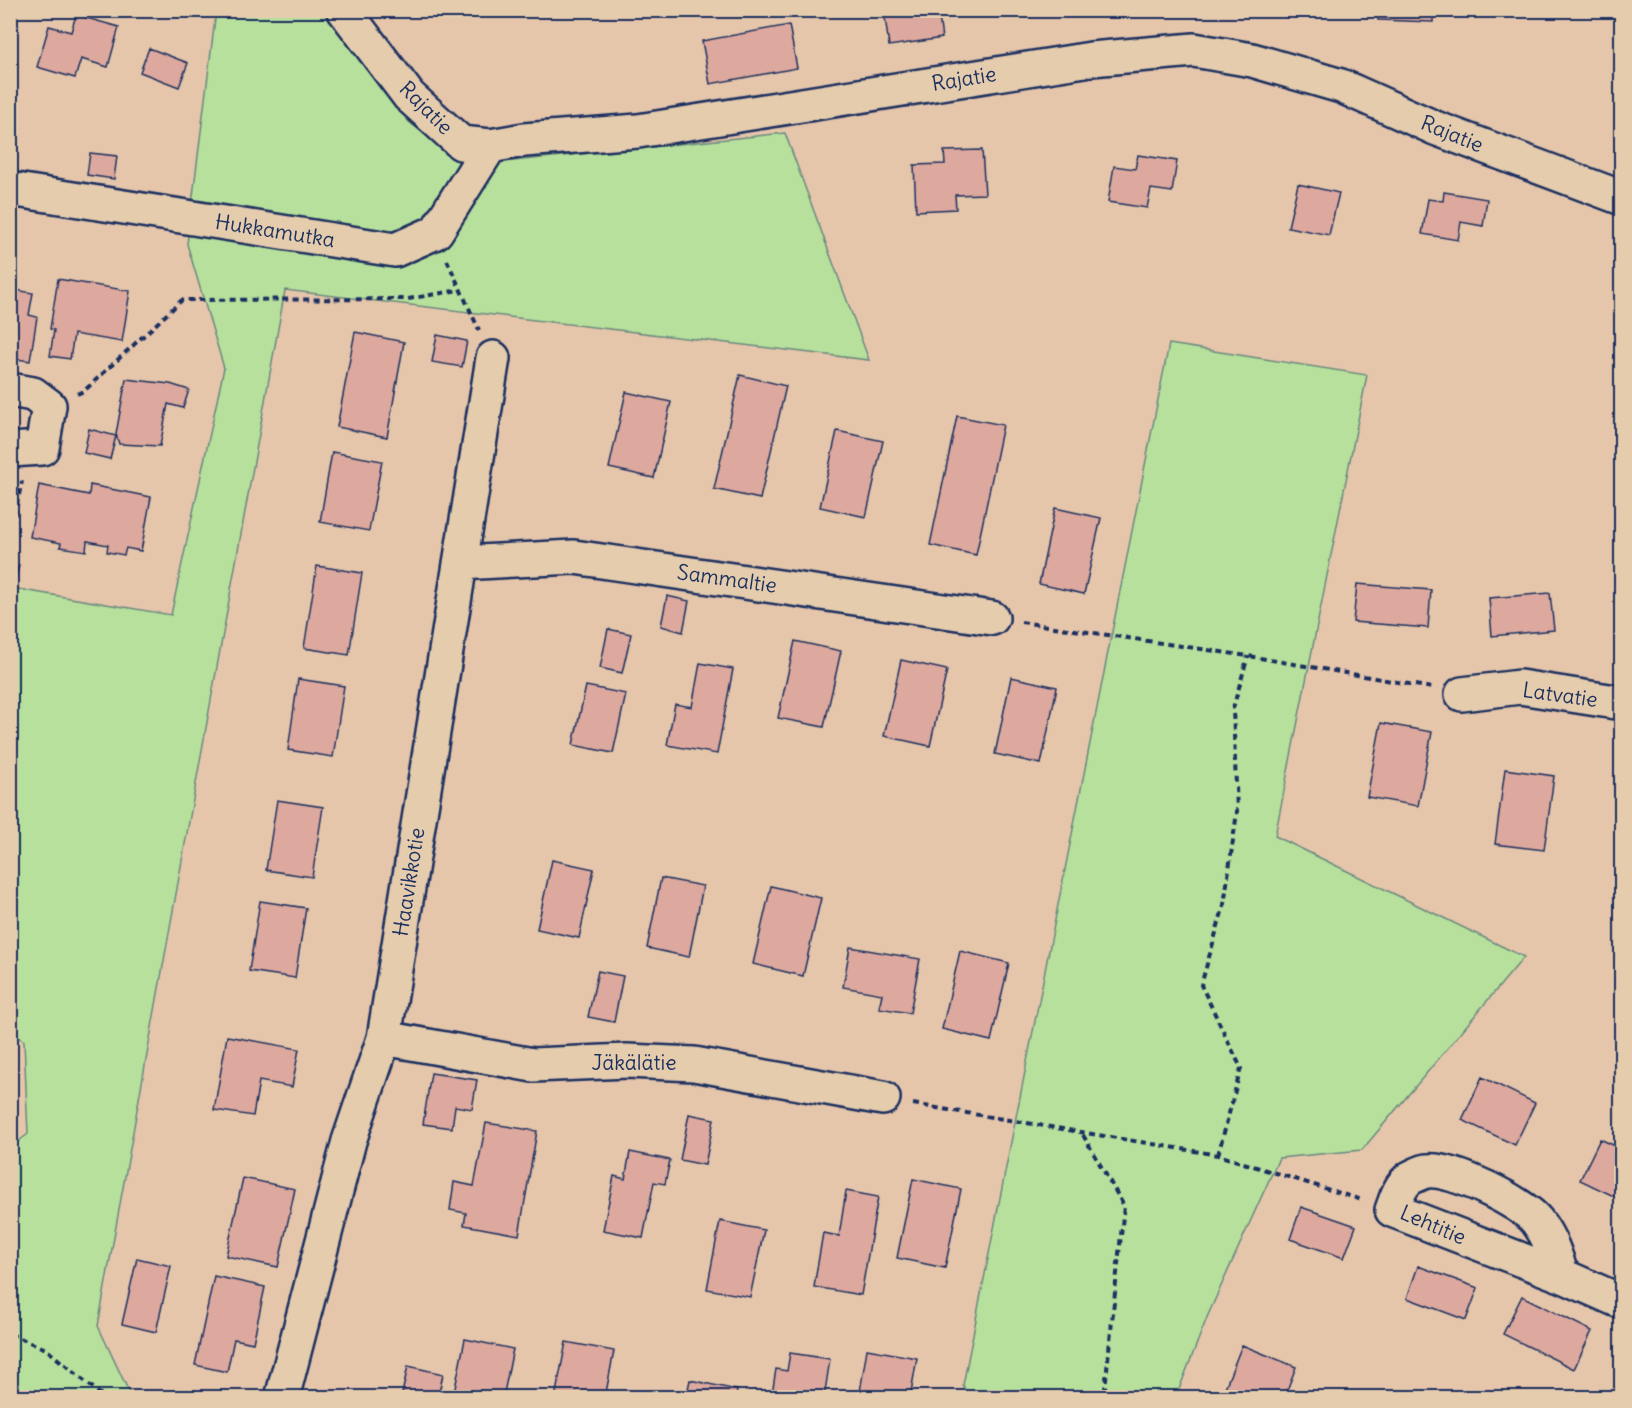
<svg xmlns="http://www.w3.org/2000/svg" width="1632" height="1408" viewBox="0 0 1632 1408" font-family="Delius,sans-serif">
<rect width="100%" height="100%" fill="#e5c6ab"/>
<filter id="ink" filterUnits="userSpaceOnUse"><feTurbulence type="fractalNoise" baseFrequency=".0167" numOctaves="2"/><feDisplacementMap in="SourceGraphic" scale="12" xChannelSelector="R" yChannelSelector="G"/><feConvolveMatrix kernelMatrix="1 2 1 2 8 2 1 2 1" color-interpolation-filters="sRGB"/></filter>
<g filter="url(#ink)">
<path fill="#b7e09c" stroke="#69887d" stroke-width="1.5" d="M216 11H322L409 122 444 149 504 162 785 133 869 360 285 290 98 1326 130 1394 141 1397H11V1147L28 1134 24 1041 11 1032V588L171 615 224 368 187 244Z
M1169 344 1367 375 1275 836 1524 957 1362 1150 1279 1158 1208 1315 1176 1397H969L963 1385Z"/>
<path fill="#dda89d" stroke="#1b2f5e" stroke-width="1.5" d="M884 10H938L942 38 889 46Z
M1378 10H1433V22L1378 20Z
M76 15 119 27 108 67 81 59 75 78 37 67 49 26 71 32Z
M789 25 797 68 710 84 702 41Z
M149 48 188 63 179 87 140 72Z
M982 150 985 194 955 195 956 209 916 211 914 165 945 164 944 151Z
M90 153 117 156 114 179 87 175Z
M1138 155 1177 161 1172 192 1151 189 1147 208 1108 202 1114 166 1135 169Z
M1298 184 1339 193 1329 235 1288 227Z
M1444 192 1487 199 1483 226 1461 222 1458 240 1422 234 1428 199 1443 201Z
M58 279 130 291 122 342 74 334 70 359 50 356 54 330 50 329Z
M10 289 33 293 29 315 37 317 30 361 10 358Z
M355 332 404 342 387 437 337 427Z
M437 335 467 341 462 367 432 362Z
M740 375 786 386 760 499 714 489Z
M126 379 170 384 189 390 183 408 168 404 160 446 119 444 116 434Z
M626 392 671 402 654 478 609 468Z
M957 416 1003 425 976 555 930 545Z
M89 429 116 436 110 459 84 453Z
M837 431 883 441 866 517 820 507Z
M332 452 382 461 369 531 320 522Z
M39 485 89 495 90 485 151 497 141 551 126 548 124 555 107 552 108 545 87 541 86 551 60 547 61 543 30 537Z
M1055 508 1101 518 1084 594 1039 584Z
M11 563 19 565 16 578 10 577Z
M317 566 362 573 349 655 304 648Z
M1357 584 1431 590 1428 628 1353 622Z
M1550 593 1554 630 1492 636 1489 598Z
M667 596 689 601 683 632 661 626Z
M608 629 631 634 622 673 600 668Z
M795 641 841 651 824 727 778 718Z
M901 660 947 670 930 746 884 736Z
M700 663 733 669 717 754 667 745 675 704 692 707Z
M1011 677 1057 687 1041 764 995 754Z
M298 679 344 686 333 757 288 750Z
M586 686 626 694 613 753 573 745Z
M1381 723 1432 732 1418 806 1367 797Z
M1505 769 1554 776 1544 850 1495 844Z
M277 800 323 807 312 877 266 870Z
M552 860 594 869 579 938 537 929Z
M661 878 703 886 689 957 647 948Z
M771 886 821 898 803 976 753 964Z
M260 901 306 908 295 978 249 971Z
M850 947 920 959 910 1013 879 1008 882 994 843 987Z
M960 951 1009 963 991 1041 942 1029Z
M598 971 623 976 614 1022 588 1017Z
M227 1036 299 1049 292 1087 259 1081 253 1116 214 1110Z
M431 1073 477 1080 472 1109 455 1106 452 1128 423 1124Z
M1482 1077 1535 1103 1515 1145 1462 1120Z
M689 1114 714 1119 705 1165 680 1160Z
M486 1123 537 1131 519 1235 464 1225 466 1213 450 1210 454 1182 474 1186Z
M1600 1139 1622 1149V1200L1580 1180Z
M630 1152 670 1160 665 1184 654 1182 643 1238 603 1230 614 1176 625 1179Z
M243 1178 295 1189 278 1267 226 1256Z
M913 1179 961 1189 945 1268 897 1258Z
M846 1191 878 1197 861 1295 814 1287 823 1233 839 1236Z
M1301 1207 1356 1226 1344 1258 1290 1239Z
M720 1221 764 1230 750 1297 707 1289Z
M137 1258 171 1266 156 1332 122 1324Z
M1418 1266 1478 1288 1466 1320 1407 1298Z
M214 1276 265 1287 253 1343 234 1339 227 1372 195 1365Z
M1522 1296 1592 1331 1574 1369 1503 1334Z
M465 1339 513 1349 503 1398H453Z
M566 1342 614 1351 605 1398H555Z
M1242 1345 1296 1367 1284 1398H1221Z
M867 1349 917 1358 910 1398H859Z
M790 1353 830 1359 824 1398H782L772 1394 776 1369 787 1371Z
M408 1366 443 1374 438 1398H401Z
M690 1380 737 1390 736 1398H686Z"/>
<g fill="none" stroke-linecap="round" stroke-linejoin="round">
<g stroke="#1b2f5e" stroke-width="38">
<path id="street" d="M344 10 409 96 461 143 490 146 524 140 638 131 1091 59 1194 50 1252 60 1341 86 1435 128 1622 198
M10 189 395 250 436 232 490 146
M10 390 33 394 49 406 42 448 10 450
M460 563 574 557 992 618
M1462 694 1520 687 1622 703
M384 1038 533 1065 627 1061 694 1064 883 1098
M1561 1275C1556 1255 1550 1238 1537 1221 1523 1203 1451 1167 1427 1171 1422 1172 1414 1176 1410 1178 1400 1185 1396 1199 1392 1210L1561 1275 1622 1302
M282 1398 349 1141 384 1038 493 358"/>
</g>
<path stroke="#1b2f5e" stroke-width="4" stroke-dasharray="6 4.5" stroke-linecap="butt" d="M447 260 479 330
M77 394 84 391 182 300 408 299 459 290
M10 536 22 481
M1021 622 1248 656 1432 688
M10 1082 15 1110 10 1151
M913 1104 1218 1155 1362 1200
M1083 1135 1124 1206 1104 1398
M1218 1155 1241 1068 1201 985 1224 905 1237 812 1233 708 1248 656
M10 1334 46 1349 105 1398"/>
<use href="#street" stroke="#e4ccad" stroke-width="33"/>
</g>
</g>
<g text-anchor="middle" stroke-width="4.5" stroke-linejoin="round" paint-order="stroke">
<g font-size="21" fill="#1b2f5e" stroke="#e4ccad">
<text transform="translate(964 79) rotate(-9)" y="7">Rajatie</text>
<text transform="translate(426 108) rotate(45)" y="7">Rajatie</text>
<text transform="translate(1452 134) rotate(22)" y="7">Rajatie</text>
<text transform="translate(275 231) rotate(9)" y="7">Hukkamutka</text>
<text transform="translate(727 579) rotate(8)" y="7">Sammaltie</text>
<text transform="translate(1560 695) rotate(8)" y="7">Latvatie</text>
<text transform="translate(409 882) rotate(-81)" y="7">Haavikkotie</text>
<text x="634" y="1070">Jäkälätie</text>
<text transform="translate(1433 1225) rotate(23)" y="7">Lehtitie</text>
</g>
</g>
<rect width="1632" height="1408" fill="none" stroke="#e4ccad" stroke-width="36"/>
<rect x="18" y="18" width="1596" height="1372" fill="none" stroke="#1b2f5e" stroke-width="2" filter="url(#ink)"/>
</svg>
